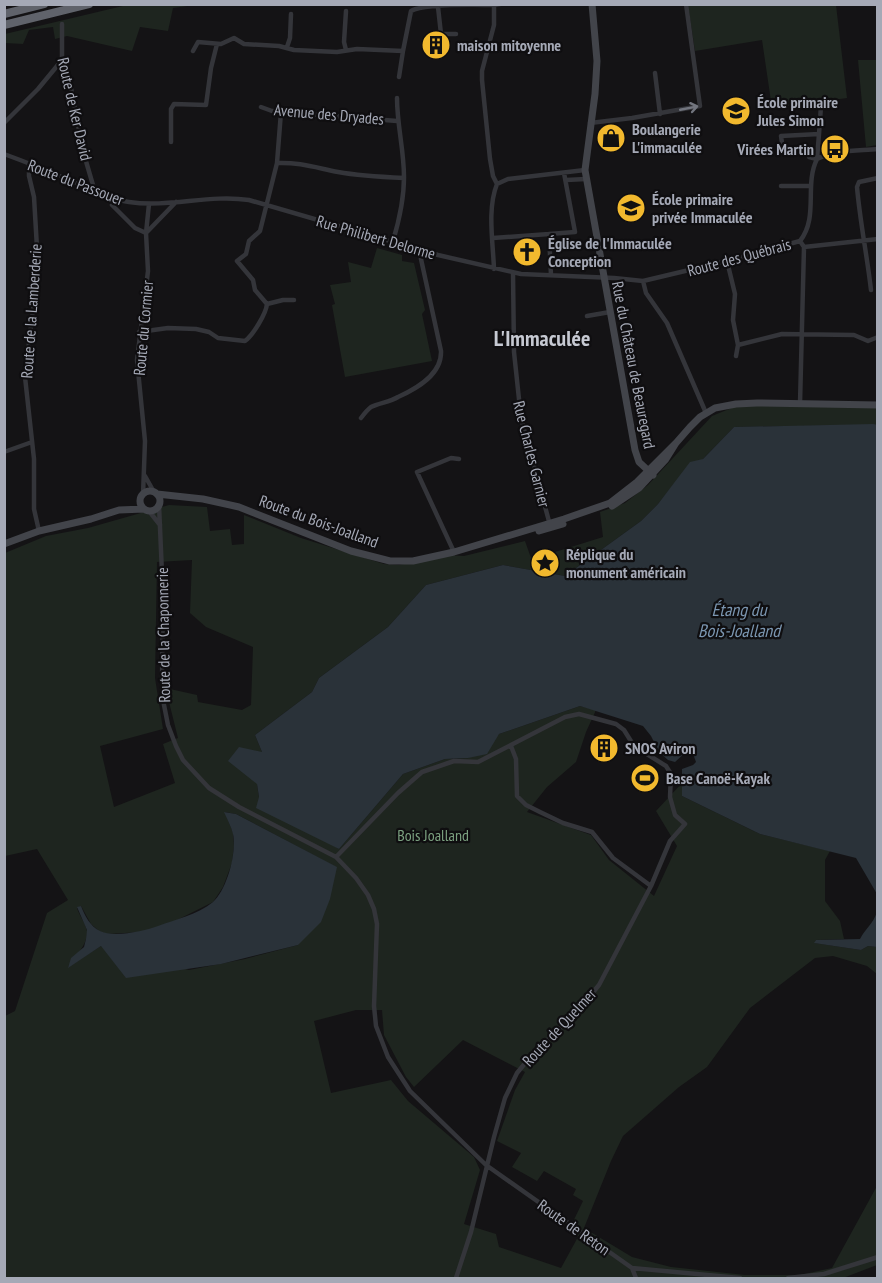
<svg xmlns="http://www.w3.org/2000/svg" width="882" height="1283" viewBox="0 0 882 1283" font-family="'PT Sans Narrow',sans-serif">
<rect width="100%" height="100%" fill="#141315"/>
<path fill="#1e251f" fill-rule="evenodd" d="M127 5H195L173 8 168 31 140 27 132 51 67 36 55 39 53 27 29 30 23 44 5 43V34Z
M688 5H836L847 98 772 108 762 40 695 51Z
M858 60H877V145L866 147Z
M377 248 402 255V261L414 263 425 310 422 314 432 361 345 377 332 305 335 304 330 285 351 282 348 262 371 268Z
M768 405 877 408V425L734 427 703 459 674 484 658 504 641 521 565 576 503 565 426 585 388 627 319 678 312 692 255 735 262 752 257 784 259 797 339 849 403 774 445 759 468 758 499 734 580 706 596 710 586 732 576 762 547 787 527 812 591 835 609 860 654 896 677 846 656 811 682 783V796L760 834 830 851 825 860V901L840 921 844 939 816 940 815 943 861 950 868 946 877 947V974L867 966 833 956 815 958 750 1008 707 1067 679 1087 623 1136 611 1161 584 1228 632 1257 671 1267 745 1275H800L832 1268 877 1186V1265L843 1278H5V1016L15 1011 47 913 68 900 37 849 5 856V553L46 536 88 528 169 505 207 507 210 531 230 529 232 545 244 544V515L301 538 384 564 399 565 447 555 464 556 525 541 531 558 555 552 603 537 600 512 625 503 648 485 712 416 734 407ZM192 560 190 613 206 627 253 647 251 705 242 710 198 702 197 695 170 689 169 702 178 738 163 744 175 783 114 807 100 746 163 729 155 678 157 562ZM225 812 236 814 336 867 298 945 245 959 189 970 101 946 68 967C75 956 88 945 87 931 86 924 79 915 77 908L81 906 91 924 99 931 107 934 142 932 171 923 213 902 223 887 232 863 234 846 233 833ZM356 1010H382L384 1035 406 1077 414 1087 463 1040 525 1072 515 1090 497 1141 521 1153 512 1167 537 1181 544 1171 576 1189 573 1195 583 1201 569 1230 578 1237 561 1268 499 1247 496 1234 464 1224 480 1170 474 1157 408 1101 391 1080 331 1093 314 1021Z"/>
<path fill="#2a3239" d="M873 424 878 425 877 894 856 858 760 834 682 796V769L693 765 696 762 692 751H687L675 762 668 760 659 752 651 736 643 726 580 706 499 734 487 754 468 758 445 759 403 774 339 849 256 808 259 797 257 784 228 761 239 747 262 752 255 735 312 692 319 678 388 627 426 585 503 565 565 576 641 521 658 504 690 462 703 459 734 427Z
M224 812 236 814 337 867 330 899 321 922 298 945 221 964 126 978 101 946 68 968 71 958 84 947 86 939 87 930 77 907 81 906C85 916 90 926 100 931 113 938 145 931 158 926 176 919 197 915 213 902 227 890 237 852 233 834 231 826 227 819 224 812Z
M877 912V947L868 946 861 950 814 943 816 940 860 939C865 929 873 924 877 912Z"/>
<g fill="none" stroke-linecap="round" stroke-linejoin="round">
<path stroke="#34353a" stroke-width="4.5" d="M438 7 441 34H456
M346 11 344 42 346 50
M62 24V60L71 88 83 151 95 192
M287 47 290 38 291 14
M193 51 198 42 221 44 234 38 244 44 279 46 294 50 337 52 357 49 403 51 411 11C426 3 476 5 494 5
M655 73 660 114
M399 77 403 51
M261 107 272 111 397 121
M4 123 38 89 62 60
M590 123 632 118 700 106 686 4
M819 134 817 159 809 157 807 149 783 150 781 136Z
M819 134 821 106
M171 142V109L174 104 206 105 211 68 217 44
M4 154C26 162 48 171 69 180 88 188 108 199 129 202 169 208 209 194 249 200L438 255 521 274 614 278 643 281 727 261 800 241C819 217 804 185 817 159 835 150 858 151 878 149
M29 163V176L34 197 37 248V275L25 377 34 459V509L39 531
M277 163C299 162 317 168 338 172 360 176 382 177 404 178
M566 180 586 179
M497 184 493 176 490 159 482 80V71L494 25V5L500 4
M781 186H810
M112 205 135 228 146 233 176 202
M549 234 575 232 564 173
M493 238 549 234 551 275
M393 241C399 221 404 197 404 177 404 150 397 125 397 98
M800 241 804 247 800 404
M804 247 878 239
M727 261 735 294 733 320 738 345 782 334 854 335 868 341 878 337
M494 269C493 242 487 209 497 184L508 179 585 170
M513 273 514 352 521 418 550 525
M643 281 646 293 667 323 706 413
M871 290C867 255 860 222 857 187L859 182 878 178
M267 304 283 300H294
M587 316 610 312
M139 332 168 328 196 329 209 332 218 338 245 341C253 335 266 314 267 304L255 290 253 280 237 261 246 254 249 241 260 231 277 163 281 112
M736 356 738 345
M361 418C364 414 367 410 371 407 379 403 390 402 398 397 418 388 442 374 441 351L421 259V249
M4 452 32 442
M145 476 154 492
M143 495 145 441 137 360 148 271 146 233 149 204
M159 505 163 596 162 681 164 705 168 725 176 746 183 760 209 788 239 807 336 857 356 878 368 895 374 909 377 924 374 1006 376 1026 388 1057 410 1091 486 1165 632 1268 740 1278
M149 511 160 525
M454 552 417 472 451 458 459 459
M511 746 516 759 517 796 526 805 540 812 563 823 592 832 613 858 651 886
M336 857 398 793 422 772 454 761 478 762 565 717 579 714 616 724 624 730 634 746 666 766 671 774 670 797 675 815 685 824 670 841 651 886 599 985 580 1008 531 1056 517 1073 505 1098 494 1137 471 1232 456 1278
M632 1268 636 1278
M788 1278 824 1274 878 1257"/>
<path stroke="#42444a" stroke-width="7" d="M592 4 597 61 595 94 585 170 635 450 639 462 653 475
M140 501a10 10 0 1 1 20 0a10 10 0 1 1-20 0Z
M157 494 203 499 239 507 351 551 390 561H413L454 552 564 519 610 503 637 482 676 443
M612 506 639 488 666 459 676 443 690 427 700 417 715 408 736 404 757 403 878 405
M539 531 563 524
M4 544 39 531 91 519 119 510 144 509"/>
<path stroke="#60636b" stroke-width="8" d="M4 14 44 4
M4 25 89 4"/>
</g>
<defs><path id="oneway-shaft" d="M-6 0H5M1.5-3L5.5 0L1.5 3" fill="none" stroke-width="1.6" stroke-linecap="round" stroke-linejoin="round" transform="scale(1.5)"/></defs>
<use stroke="#72757e" href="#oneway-shaft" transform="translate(689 108) rotate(-11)"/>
<defs>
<g id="building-disc" transform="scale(1.5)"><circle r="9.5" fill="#f2b92e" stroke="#0f0e10"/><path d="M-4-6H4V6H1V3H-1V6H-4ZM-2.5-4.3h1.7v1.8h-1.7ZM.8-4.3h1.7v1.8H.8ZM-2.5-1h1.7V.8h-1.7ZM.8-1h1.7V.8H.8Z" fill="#111"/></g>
<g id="school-disc" transform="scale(1.5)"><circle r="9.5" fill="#f2b92e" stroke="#0f0e10"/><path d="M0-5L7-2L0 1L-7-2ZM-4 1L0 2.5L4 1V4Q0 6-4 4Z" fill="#111"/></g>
<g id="shop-disc" transform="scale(1.5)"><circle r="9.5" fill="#f2b92e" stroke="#0f0e10"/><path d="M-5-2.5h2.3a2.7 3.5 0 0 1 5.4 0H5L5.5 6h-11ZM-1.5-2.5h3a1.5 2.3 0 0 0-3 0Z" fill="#111"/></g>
<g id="bus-disc" transform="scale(1.5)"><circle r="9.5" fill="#f2b92e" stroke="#0f0e10"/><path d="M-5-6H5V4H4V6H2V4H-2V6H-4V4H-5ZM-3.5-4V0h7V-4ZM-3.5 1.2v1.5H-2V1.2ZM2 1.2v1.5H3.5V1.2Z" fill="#111"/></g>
<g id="church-disc" transform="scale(1.5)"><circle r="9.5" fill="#f2b92e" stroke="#0f0e10"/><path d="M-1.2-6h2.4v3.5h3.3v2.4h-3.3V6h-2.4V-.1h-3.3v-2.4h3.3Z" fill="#111"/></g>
<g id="sight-disc" transform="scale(1.5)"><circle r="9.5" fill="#f2b92e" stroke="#0f0e10"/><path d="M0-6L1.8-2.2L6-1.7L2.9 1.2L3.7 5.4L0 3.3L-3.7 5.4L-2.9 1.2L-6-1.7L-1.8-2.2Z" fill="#111"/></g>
<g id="stadium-disc" transform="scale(1.5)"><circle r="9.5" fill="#f2b92e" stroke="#0f0e10"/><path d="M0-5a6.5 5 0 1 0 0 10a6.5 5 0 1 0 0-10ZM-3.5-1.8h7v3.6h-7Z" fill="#111"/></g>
</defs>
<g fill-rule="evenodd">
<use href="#building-disc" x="436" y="45"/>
<use href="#school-disc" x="736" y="111"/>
<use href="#shop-disc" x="611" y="138"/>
<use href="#bus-disc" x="835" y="149"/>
<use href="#school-disc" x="631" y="208"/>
<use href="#church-disc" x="527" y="252"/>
<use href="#sight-disc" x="545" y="563"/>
<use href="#building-disc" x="604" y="748"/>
<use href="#stadium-disc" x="645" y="778"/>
</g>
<g text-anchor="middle" stroke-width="4.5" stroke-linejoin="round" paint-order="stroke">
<g font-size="16" font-weight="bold" fill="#a5a9b6" stroke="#0f0e10" text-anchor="start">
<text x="457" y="51">maison mitoyenne</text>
<text x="757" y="108">École primaire<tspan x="757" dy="18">Jules Simon</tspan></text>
<text x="632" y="135">Boulangerie<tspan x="632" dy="18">L'immaculée</tspan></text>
<text x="814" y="155" text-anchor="end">Virées Martin</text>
<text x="652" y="205">École primaire<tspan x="652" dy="18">privée Immaculée</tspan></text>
<text x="548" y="249">Église de l'Immaculée<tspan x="548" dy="18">Conception</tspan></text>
<text x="566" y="560">Réplique du<tspan x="566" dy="18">monument américain</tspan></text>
<text x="625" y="754">SNOS Aviron</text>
<text x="666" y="784">Base Canoë-Kayak</text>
</g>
<g font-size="16" fill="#a5a9b6" stroke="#0f0e10">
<text transform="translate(75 109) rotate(77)" y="6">Route de Ker David</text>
<text transform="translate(329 114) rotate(5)" y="6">Avenue des Dryades</text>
<text transform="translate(76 182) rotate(21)" y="6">Route du Passouer</text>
<text transform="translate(376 237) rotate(16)" y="6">Rue Philibert Delorme</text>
<text transform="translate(739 257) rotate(-15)" y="6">Route des Québrais</text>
<text transform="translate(31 311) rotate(-86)" y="6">Route de la Lamberderie</text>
<text transform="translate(143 328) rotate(-85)" y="6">Route du Cormier</text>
<text transform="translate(634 365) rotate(79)" y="6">Rue du Château de Beauregard</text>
<text transform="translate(532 454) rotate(76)" y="6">Rue Charles Garnier</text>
<text transform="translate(319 521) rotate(20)" y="6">Route du Bois-Joalland</text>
<text transform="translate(163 635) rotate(-91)" y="6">Route de la Chaponnerie</text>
<text transform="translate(559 1027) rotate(-47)" y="6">Route de Quelmer</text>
<text transform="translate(574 1227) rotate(35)" y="6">Route de Reton</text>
</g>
<g font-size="16" fill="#7ca180" stroke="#0f0e10">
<text x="433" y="841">Bois Joalland</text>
</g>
<g font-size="18" font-style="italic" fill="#7b96b1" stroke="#0f0e10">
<text x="739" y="616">Étang du<tspan x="739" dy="21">Bois-Joalland</tspan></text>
</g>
<g font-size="22" font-weight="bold" fill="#c6c9d2" stroke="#0f0e10">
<text x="542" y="346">L'Immaculée</text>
</g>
</g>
<rect width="882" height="1283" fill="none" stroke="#a5a9b6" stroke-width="12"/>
</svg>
